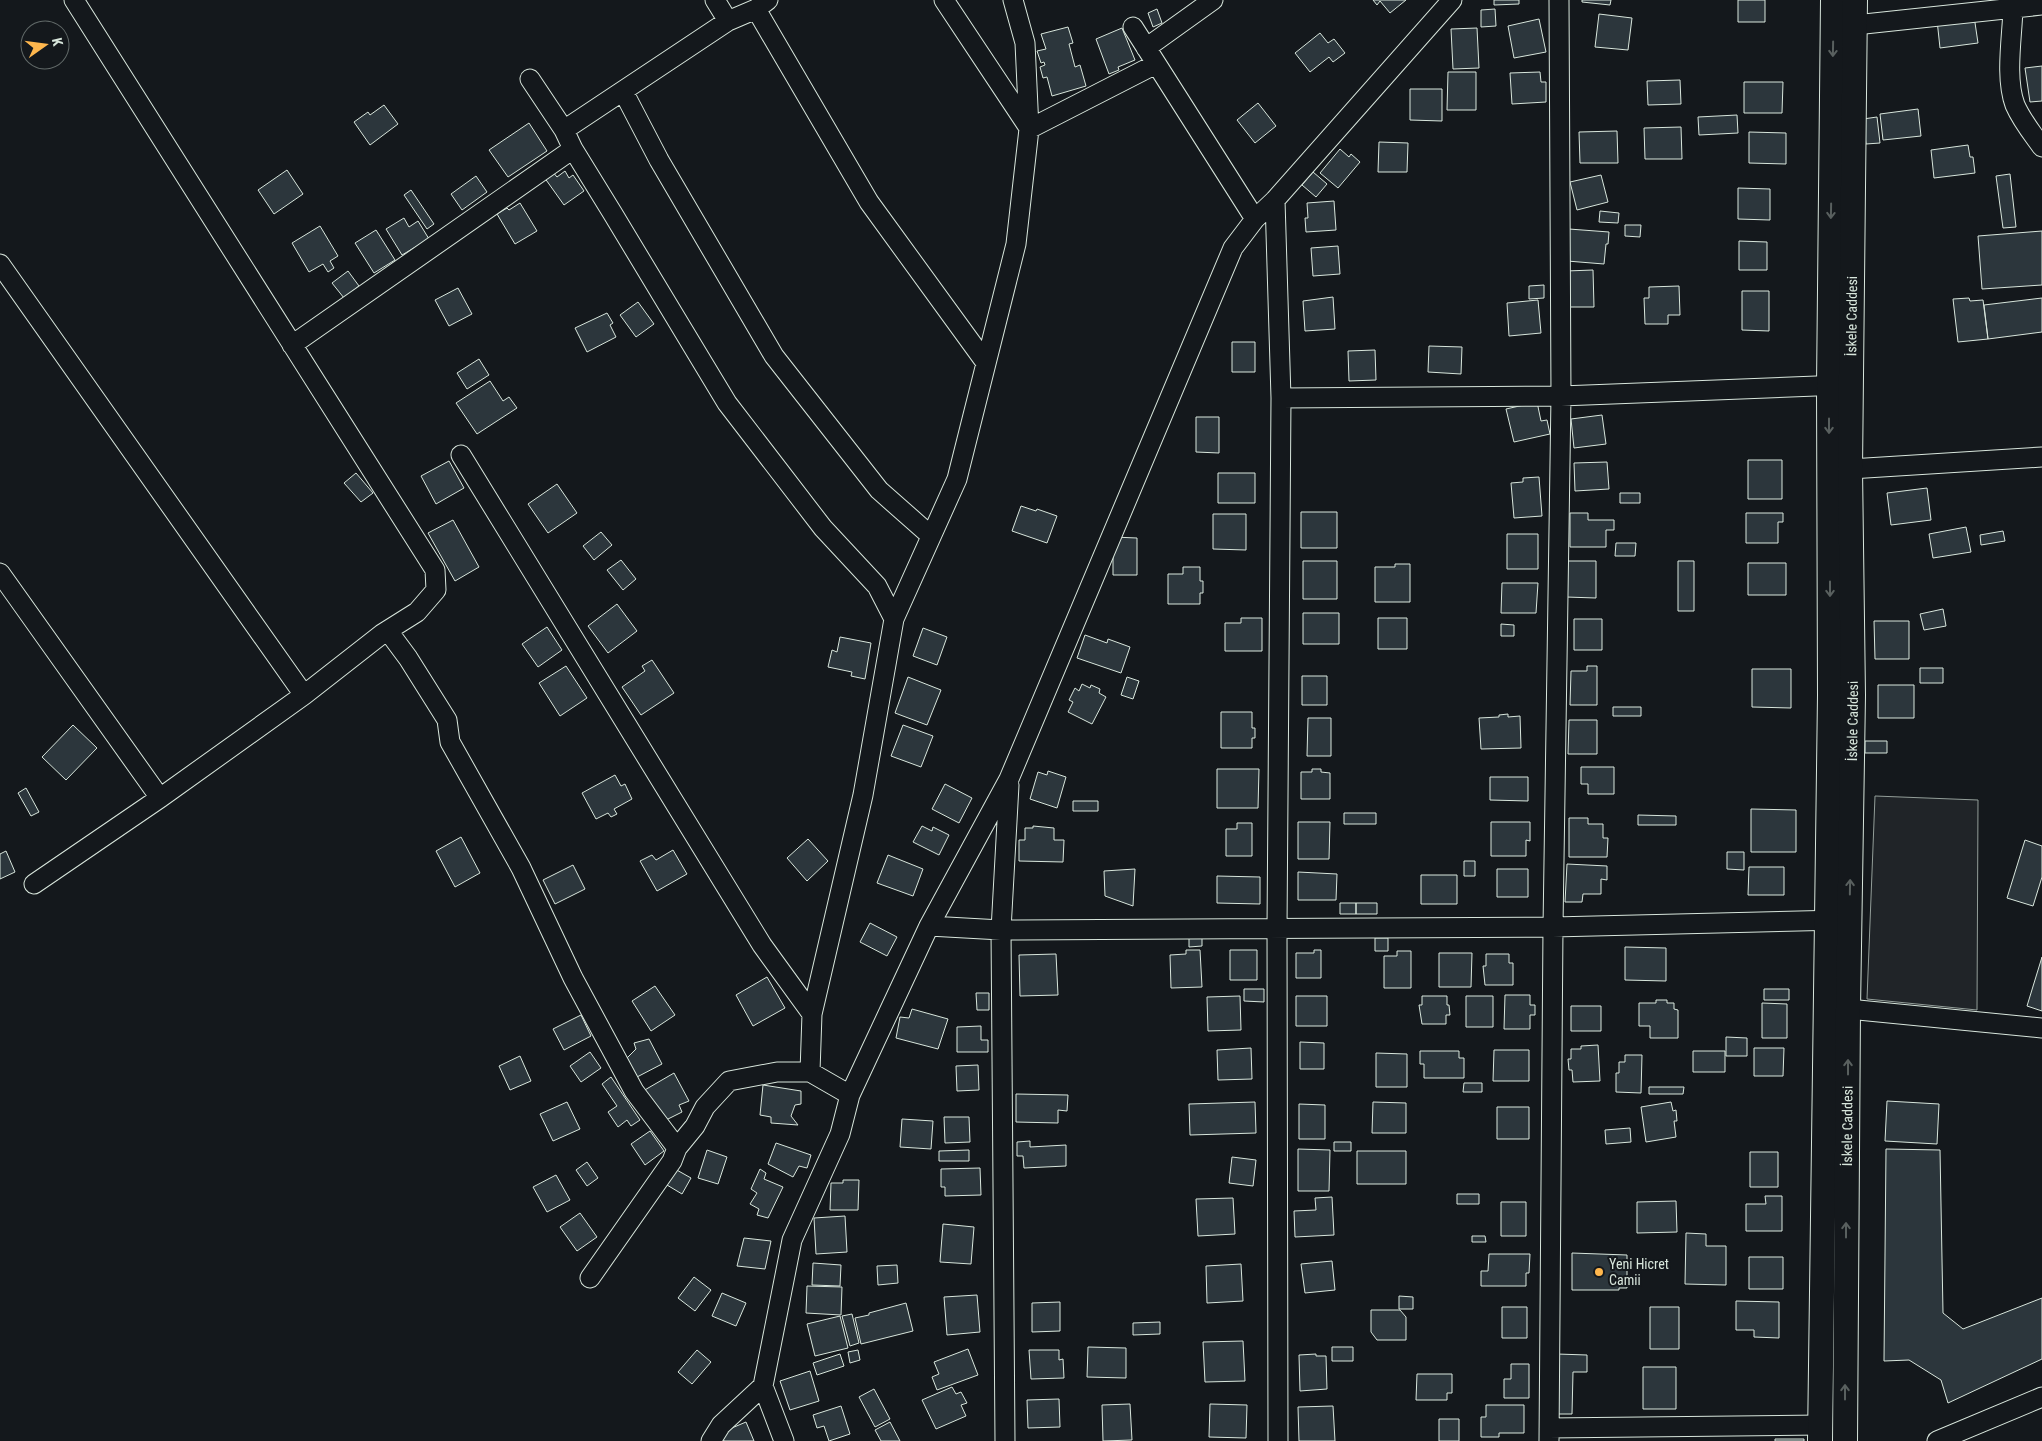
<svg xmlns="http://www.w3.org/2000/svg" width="2042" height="1441" viewBox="0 0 2042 1441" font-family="'Roboto Condensed',sans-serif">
<rect width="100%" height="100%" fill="#14181c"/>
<path fill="#202428" stroke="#939e99" d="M1875 796 1978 800 1977 1010 1867 999Z"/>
<path fill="#2c363c" stroke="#d8e6dc" d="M1373 0H1406L1390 13 1380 1 1377 5Z
M1494 0H1519V4L1494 5Z
M1582 0H1611L1610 5 1582 2Z
M1738 0H1765V22H1738Z
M1157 9 1162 23 1153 27 1148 13Z
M1495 9 1496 26 1481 27V10Z
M1599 14 1632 18 1628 50 1595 47Z
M1974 16 1978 43 1940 48 1937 20Z
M1539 19 1546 52 1514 58 1508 26Z
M1068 27 1073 43 1069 44 1075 67 1080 65 1086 86 1052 96 1047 77 1043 78 1040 67 1045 65 1044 62 1041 63 1037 51 1046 49 1041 34Z
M1122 28 1135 60 1118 67 1119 70 1109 74 1096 39Z
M1477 28 1479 68 1453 69 1451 29Z
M1320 33 1328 43 1334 39 1345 53 1333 62 1329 57 1310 72 1295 53Z
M2042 66V101L2030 102 2025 68Z
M1448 72H1476V110H1447Z
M1540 72 1541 82H1546V102L1512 104 1510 73Z
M1680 80 1681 104 1648 105 1647 81Z
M1744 82H1783L1782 113H1744Z
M1410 89H1442V121L1410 120Z
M1258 103 1276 126 1255 143 1237 120Z
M384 105 398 124 370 145 354 122 368 112 370 115Z
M1918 109 1921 136 1883 140 1880 114Z
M1737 115 1738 133 1699 135 1698 117Z
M1877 117 1880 143 1866 144 1863 119Z
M529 123 547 151 508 177 489 150Z
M1681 127 1682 159H1645L1644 128Z
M1617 131 1618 163H1580L1579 132Z
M1749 132 1786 133V164L1749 163Z
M1379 142 1408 143 1407 172H1378Z
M1968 145 1970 157H1973L1975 173 1934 178 1931 150Z
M1340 149 1349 157 1351 154 1360 162 1338 188 1320 173Z
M287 170 303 194 274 214 258 190Z
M552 171 557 177 565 171 569 178 573 175 584 191 564 205 544 177Z
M1313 172 1327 184 1316 197 1302 185Z
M2010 174 2016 227 2003 228 1996 176Z
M1601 175 1608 202 1577 210 1570 182Z
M476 176 487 192 462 210 451 194Z
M1738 188 1770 189V220L1738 219Z
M411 190 434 224 427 229 404 195Z
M1334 201 1336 230 1306 232 1305 218H1308L1307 203Z
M520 203 537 231 515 244 497 214 507 208 509 210Z
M1600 211 1619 213 1618 223 1599 222Z
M404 218 409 227 418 221 429 239 402 255 386 229Z
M1625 225H1641L1640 237 1625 236Z
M320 226 338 256 330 261 334 268 328 272 323 264 309 272 292 243Z
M1569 229 1609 232 1608 244H1606L1604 264 1567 261Z
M376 230 395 260 374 273 355 243Z
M2042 231V285L1982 289 1978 236Z
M1739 241 1767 242V270H1739Z
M1338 246 1340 274 1313 276 1311 248Z
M1593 270 1594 307H1567L1566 271Z
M348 271 359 286 344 298 332 283Z
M1544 285V298L1529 299V286Z
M1679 286 1680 315H1668V324H1645L1644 298H1649V287Z
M458 288 472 314 449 326 435 300Z
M1742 291H1769V331L1742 330Z
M1333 297 1335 329 1305 331 1303 301Z
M1969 298 1970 301 1983 300 1988 339 1958 342 1953 299Z
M2042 298V332L1988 339 1984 305Z
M1538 300 1541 333 1509 336 1507 303Z
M638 302 654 324 636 337 620 315Z
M607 313 613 323 610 325 616 337 587 352 575 328Z
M1232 342H1255V372H1232Z
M1429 346 1462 347 1461 374 1428 372Z
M1375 350 1376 380 1349 381 1348 351Z
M479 359 489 375 467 389 457 373Z
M490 381 503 401 509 397 517 408 477 434 456 403Z
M1537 402 1541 421 1547 420 1550 434 1514 442 1506 409Z
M1602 415 1606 444 1574 448 1571 419Z
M1196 417H1219V453L1196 452Z
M1748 460H1782V499H1748Z
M449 461 464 488 436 504 421 476Z
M1607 462 1609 489 1575 491 1574 463Z
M356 473 373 493 361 502 344 483Z
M1218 473H1255V503H1218Z
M1539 477 1542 516 1514 518 1511 483 1523 482V478Z
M557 484 577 513 548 533 528 504Z
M1927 488 1931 520 1891 525 1887 493Z
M1620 493H1640V503H1620Z
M1021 506 1036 511 1037 509 1057 516 1047 543 1012 531Z
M1301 512H1337V548H1301Z
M1570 513H1588V520H1614V530H1606V547H1570Z
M1746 513H1783V522H1778V543H1746Z
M1213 514H1246V550L1213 549Z
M453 520 479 567 455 581 428 533Z
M1966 527 1971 552 1933 558 1929 534Z
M2003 531 2005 541 1981 545 1980 535Z
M601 532 612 545 594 560 583 546Z
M1507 534H1538V569H1507Z
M1113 537 1137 538V575H1113Z
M1616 543H1636L1635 556H1615Z
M621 560 636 579 623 590 607 570Z
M1303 561H1337V599H1303Z
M1566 561H1596V598L1566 597Z
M1678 561H1694V611H1678Z
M1748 563H1786V595H1748Z
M1395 564H1410V602H1375V567H1395Z
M1183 567H1200V581H1203V593H1200V604H1168V574H1183Z
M1502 583H1538L1536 613H1501Z
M617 604 637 631 608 653 588 626Z
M1943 609 1946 626 1924 630 1920 614Z
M1303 613H1339V644H1303Z
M1241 618H1262V651H1225V623H1241Z
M1378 618H1407V649H1378Z
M1574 619H1602V650H1574Z
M1874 621H1909V659H1875Z
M1501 624 1514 625V636H1501Z
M547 627 562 650 538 667 522 644Z
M923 628 947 637 937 665 913 656Z
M1085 635 1107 643 1108 639 1130 647 1121 673 1077 658Z
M840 637 871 643 865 679 851 676 852 672 828 667 832 650 837 652Z
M652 660 674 693 641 715 622 687 645 671 642 666Z
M566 666 587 698 560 716 539 683Z
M1587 666H1597V705H1570L1571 671H1587Z
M1920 668H1943V683H1920Z
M1752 669H1791V708L1752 707Z
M1302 676H1327V705H1302Z
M908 677 941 690 927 725 895 713Z
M1127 677 1139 681 1133 699 1121 695Z
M1082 684 1090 688 1091 685 1100 689 1099 693 1106 697 1092 724 1068 712 1073 702 1069 700 1075 688 1079 691Z
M1878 685H1914V718H1878Z
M1613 707H1641V716H1613Z
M1221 712H1252V728H1255V738H1252V748H1221Z
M1508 714V717L1520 716 1521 748 1481 749 1479 718 1499 717V715Z
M1308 718H1331V756H1307Z
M1569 720H1597V754H1568Z
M73 725 97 748 66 780 42 757Z
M903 725 933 736 921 767 891 756Z
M1865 741H1887V753H1865Z
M1581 767H1614V794H1588V784H1581Z
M1217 769H1259L1258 808H1217Z
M1312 769H1321V772L1330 773V799H1301V772H1312Z
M1048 771 1066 777 1057 808 1030 799 1038 772 1047 775Z
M615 775 621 786 625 784 632 799 614 809 617 814 611 817 608 813 596 819 582 793Z
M1490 777H1528V801L1490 800Z
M945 784 972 798 959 823 932 809Z
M26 788 39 812 31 816 18 793Z
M1073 801H1098V811H1073Z
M1751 809 1796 810V852H1751Z
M1344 813H1376V824H1344Z
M1638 815 1676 816V825H1638Z
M1569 818H1588V824H1603V838H1608L1607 857H1569Z
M1298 822H1330L1329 859H1298Z
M1491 822H1530V841L1526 840V856H1491Z
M1237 823H1252V856H1226V829H1237Z
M922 826 932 831 933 827 949 835 939 855 913 842Z
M1033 826 1054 828V840H1064L1063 862 1019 861V840H1025V828H1033Z
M461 837 480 873 455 887 436 851Z
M808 839 828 861 807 881 787 858Z
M2025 840 2042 846V877L2033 906 2007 898Z
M673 850 687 874 657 891 640 861 652 855 656 860Z
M6 851 15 872 0 879V854Z
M1727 852H1744V870L1727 869Z
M888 855 923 869 913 896 877 883Z
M1464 861H1475V876H1464Z
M1567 864 1607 866V880L1601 879V894H1583L1582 902H1565Z
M573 865 585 889 555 904 543 880Z
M1749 867H1784V895H1748Z
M1135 869 1133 906 1105 896 1104 871Z
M1497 869H1528V897H1497Z
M1298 872 1337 874 1336 900H1298Z
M1421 875H1457V904H1421Z
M1217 876 1260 877V904L1217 903Z
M1340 903H1356V914H1340Z
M1356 903H1377V914H1356Z
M870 923 897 937 887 956 860 942Z
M1202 936V946L1189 947V937Z
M1375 938H1388V951H1375Z
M1625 947 1666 948V981L1625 980Z
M1186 950H1200L1202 987 1171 988 1170 955 1186 954Z
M1230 950H1257V980H1230Z
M1314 950H1321V978H1296V953H1314Z
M1397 951H1411V988H1384V956H1397Z
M1439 953H1472L1471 987H1439Z
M1056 954 1058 995 1020 996 1019 955Z
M1486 954H1509V963H1513V985H1485L1483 966H1486Z
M2042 957V1011L2027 1006Z
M767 977 785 1008 753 1026 736 995Z
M655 986 675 1015 651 1031 632 1001Z
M1244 989H1264V1002L1244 1001Z
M1764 989H1789V1000H1764Z
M976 993H989V1010H977Z
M1505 995H1530V1005H1535V1015H1530V1029H1504Z
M1240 996 1241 1030 1208 1031 1207 997Z
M1296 996H1327V1026H1296Z
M1422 996H1447V1005H1449L1450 1015H1446V1024H1422L1419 1005H1422Z
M1466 996H1493V1027H1466Z
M1656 1000H1667V1003H1674V1009L1678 1010V1038H1650V1026H1639V1003H1656Z
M1762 1003 1787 1004V1038H1762Z
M1571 1006H1601V1031H1571Z
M912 1009 948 1019 938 1049 896 1038 900 1017 909 1018Z
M581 1015 591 1036 564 1050 553 1029Z
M981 1026V1040H988V1052H957V1027Z
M1726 1037 1747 1038V1056H1726Z
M649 1039 662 1064 637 1077 627 1058 636 1049 634 1043Z
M1300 1042 1324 1043V1069H1300Z
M1598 1045 1600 1081 1573 1082 1572 1070H1569L1568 1059H1571V1049H1581V1046Z
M1251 1048 1252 1079 1218 1080 1217 1050Z
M1754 1048H1784L1783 1076H1754Z
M1494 1050H1529V1081H1493Z
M1420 1051H1459V1058H1464V1078H1424V1064H1420Z
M1693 1051H1725V1072H1693Z
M590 1052 601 1068 581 1082 570 1066Z
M1376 1053 1407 1054V1087H1376Z
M1625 1055H1642L1641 1093 1616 1092V1073H1619V1062H1625Z
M520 1056 531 1081 510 1090 499 1066Z
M978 1065 979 1090 957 1091 956 1066Z
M674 1073 689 1101 679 1105 682 1112 664 1121 643 1091Z
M611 1077 640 1120 631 1126 627 1120 618 1127 608 1112 617 1106 602 1084Z
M1464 1083H1482V1092H1463Z
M763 1085 801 1091V1104L795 1105 791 1116 798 1125 771 1123V1117L760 1115Z
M1649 1087H1684L1683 1094H1649Z
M1016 1094 1068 1095 1067 1111 1058 1110V1123L1016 1122Z
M1887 1101 1939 1104 1937 1144 1885 1141Z
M567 1102 580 1129 553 1141 540 1114Z
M1255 1102 1256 1133 1190 1135 1189 1104Z
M1373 1102 1406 1103V1133H1372Z
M1671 1102 1673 1111 1676 1110 1677 1121H1674L1676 1137 1646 1142 1641 1107Z
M1299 1104 1325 1105V1139H1299Z
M1497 1107H1529V1139H1497Z
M944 1117H969L970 1142 945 1143Z
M902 1119 933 1121 931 1149 900 1147Z
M1630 1128 1631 1142 1606 1144 1605 1130Z
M650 1131 664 1151 645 1165 631 1144Z
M1030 1141V1147L1066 1145V1166L1024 1168 1023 1156H1017V1142Z
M1334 1142H1351V1151H1334Z
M776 1143 811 1155 807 1168 799 1166 793 1177 768 1164Z
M1298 1149 1330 1150 1329 1191H1298Z
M1886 1149 1940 1150 1943 1313 1963 1329 2042 1298V1359L1948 1403 1941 1380 1909 1360 1884 1361Z
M707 1150 727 1157 718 1184 698 1178Z
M969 1150V1161H939V1151Z
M1357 1151H1406V1184H1357Z
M1750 1152H1778V1187H1750Z
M1232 1157 1256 1160 1253 1186 1229 1183Z
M587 1162 598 1178 587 1186 576 1170Z
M980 1168 981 1195 945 1196V1187H941V1169Z
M675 1169 691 1178 682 1194 667 1185Z
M760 1169 766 1173 764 1179 783 1187 768 1218 757 1215 759 1209 750 1204 757 1193 751 1189Z
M556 1175 570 1200 547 1212 533 1187Z
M843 1180H859L858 1210H830L831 1183H843Z
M1457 1194H1479V1204H1457Z
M1765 1196H1782V1231H1746V1204H1766Z
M1332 1197 1334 1235 1295 1237 1294 1211 1316 1210 1315 1198Z
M1233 1198 1235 1234 1198 1236 1196 1199Z
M1676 1201 1677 1232 1637 1233V1202Z
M1501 1202H1526V1236H1501Z
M580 1213 597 1237 577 1251 560 1227Z
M845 1216 847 1252 816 1254 814 1218Z
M943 1224 974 1227 971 1264 940 1262Z
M1686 1233 1706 1234V1246H1726V1285L1685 1284Z
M1472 1236H1485L1486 1242H1472Z
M744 1238 771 1241 765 1269 737 1266Z
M1572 1253 1627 1255V1288H1619V1290H1572Z
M1489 1254H1530L1529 1273H1526V1286H1481V1271H1488Z
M1749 1257H1783V1289H1749Z
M1332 1261 1335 1290 1305 1293 1301 1264Z
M813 1263 841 1265 840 1286 812 1285Z
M1241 1264 1243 1301 1207 1303 1206 1266Z
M897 1265 898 1283 878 1285 877 1266Z
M694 1277 711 1290 695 1311 678 1298Z
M807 1286 842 1287 841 1315 806 1313Z
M722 1293 746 1303 736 1326 712 1316Z
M977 1295 980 1332 947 1335 944 1297Z
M1399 1296 1413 1297V1309H1399Z
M1736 1301 1779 1302V1338L1754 1337V1330H1736Z
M1060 1302V1331L1032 1332V1303Z
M906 1303 913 1331 861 1344 855 1318 869 1315V1313Z
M1502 1307H1527V1338H1502Z
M1650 1307H1679V1349H1650Z
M1371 1310H1400L1406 1317V1340H1377L1371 1332Z
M852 1314 859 1343 850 1346 842 1316Z
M840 1316 848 1348 815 1356 807 1324Z
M1160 1322V1334L1133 1335V1323Z
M1243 1341 1245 1381 1205 1382 1203 1342Z
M1088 1347 1126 1348V1378L1087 1377Z
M1332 1347H1353V1361H1332Z
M968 1349 978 1375 937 1390 932 1377 939 1374 934 1362Z
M697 1350 711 1362 692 1384 678 1372Z
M858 1350 860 1360 850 1363 848 1352Z
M1029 1350H1059V1360L1063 1359 1064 1378 1031 1379Z
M840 1354 844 1366 817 1375 813 1363Z
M1316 1354V1356H1326L1327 1389 1300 1391 1299 1355Z
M1557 1354 1587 1355V1372H1573L1572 1414H1557Z
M1511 1364H1529V1398H1504V1379H1511Z
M1643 1367H1676V1409H1643Z
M810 1371 819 1401 790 1410 780 1381Z
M1417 1374H1452V1393H1447V1400H1416Z
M952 1387 956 1394 961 1392 967 1403 961 1405 966 1416 936 1429 922 1400Z
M874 1389 890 1419 875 1427 859 1397Z
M1059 1399 1060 1427 1028 1428 1027 1400Z
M1130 1404 1132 1440 1103 1441 1102 1405Z
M1210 1404 1247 1405 1246 1438 1209 1437Z
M1486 1405H1524V1433H1499V1437H1481V1417H1486Z
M841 1406 850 1434 829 1441 824 1426 817 1428 813 1415Z
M1333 1406 1335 1441H1299L1298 1407Z
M1439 1419H1459V1441H1439Z
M746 1422 754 1441H724L720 1433Z
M890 1422 900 1441H881L875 1430Z
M1775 1439H1804V1441H1775Z"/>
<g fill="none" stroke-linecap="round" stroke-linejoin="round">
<g stroke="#d8e6dc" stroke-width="21">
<path id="minor" d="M715 0 728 21
M944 0 1029 128
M756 9 869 202 986 363
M2013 9C2012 38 2005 78 2015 105 2022 121 2032 133 2042 147
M1855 25 2042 5
M1133 27 1255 219
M1146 48 1213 0
M530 79 564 130 573 149 613 214 727 403 823 528 877 586 894 619 863 795 812 1014 810 1072 850 1095
M623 91 659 160 774 356 879 490 931 536
M1029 129 1156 64
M564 130 728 21 756 9 768 0
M1275 200 1281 398 1277 929 1278 1441
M0 264 304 695
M292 345 573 149
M1281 398 1561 396 1842 385
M461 455 762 945 812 1014
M1850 469 2042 457
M0 573 160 798
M894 619 957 479 1016 244 1029 129 1025 43 1013 0
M388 631 408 658 447 720 450 742 521 868 573 978 634 1091 677 1148 695 1126 705 1107 729 1081 777 1072H810
M34 884 160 798 304 695 382 634 417 612 436 590 435 570 74 0
M929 926 1001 930 1553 927 1840 920
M1848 1009 2042 1028
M590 1278 672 1161 677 1148
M1549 1428 1820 1425
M711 1441 721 1425 763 1386
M784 1441 763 1386 792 1240 840 1134 850 1095 929 926 1009 779 1233 248 1255 219 1275 200 1452 0
M1005 1441 1001 930 1009 785
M1549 1441 1553 927 1561 396 1559 0
M1937 1441 2042 1397"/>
</g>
<g stroke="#d8e6dc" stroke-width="26">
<g id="major">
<path d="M1820 1441 1830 695 1829 386 1833 0"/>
<path id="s1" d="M1845 1441 1848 1009 1853 695 1850 469 1855 0"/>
</g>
</g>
<use href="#minor" stroke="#14181c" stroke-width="19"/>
<use href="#major" stroke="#14181c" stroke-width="24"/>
</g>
<defs><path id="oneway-shaft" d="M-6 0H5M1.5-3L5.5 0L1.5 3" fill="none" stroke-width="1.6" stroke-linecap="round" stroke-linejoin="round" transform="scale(1.25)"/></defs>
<g stroke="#59605f">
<use href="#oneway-shaft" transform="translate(1833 49) rotate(91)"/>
<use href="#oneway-shaft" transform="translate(1831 211) rotate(91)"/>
<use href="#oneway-shaft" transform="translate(1829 426) rotate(90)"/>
<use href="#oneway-shaft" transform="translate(1830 589) rotate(90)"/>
<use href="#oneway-shaft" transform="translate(1850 887) rotate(-89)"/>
<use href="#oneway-shaft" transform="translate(1848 1067) rotate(-90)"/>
<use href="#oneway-shaft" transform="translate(1846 1230) rotate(-90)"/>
<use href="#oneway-shaft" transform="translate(1845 1392) rotate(-90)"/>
</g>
<circle fill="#ffb74d" stroke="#14181c" stroke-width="2" cx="1599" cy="1272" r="5"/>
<g text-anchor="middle" stroke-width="4" stroke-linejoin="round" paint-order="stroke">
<g font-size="14" fill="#d8e6dc" stroke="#14181c">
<text dy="5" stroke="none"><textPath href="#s1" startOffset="1125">İskele Caddesi</textPath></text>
<text dy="5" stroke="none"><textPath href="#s1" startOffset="720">İskele Caddesi</textPath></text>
<text dy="5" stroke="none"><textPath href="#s1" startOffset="315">İskele Caddesi</textPath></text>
</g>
<g font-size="14" fill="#d8e6dc" stroke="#14181c" text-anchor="start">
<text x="1609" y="1269">Yeni Hicret<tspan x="1609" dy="16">Camii</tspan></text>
</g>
</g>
<g transform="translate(45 45) rotate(76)"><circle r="24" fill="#14181c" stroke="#626a69"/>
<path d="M0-4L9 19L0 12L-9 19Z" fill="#ffb74d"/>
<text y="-8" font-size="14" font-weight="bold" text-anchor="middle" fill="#d8e6dc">K</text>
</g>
</svg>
